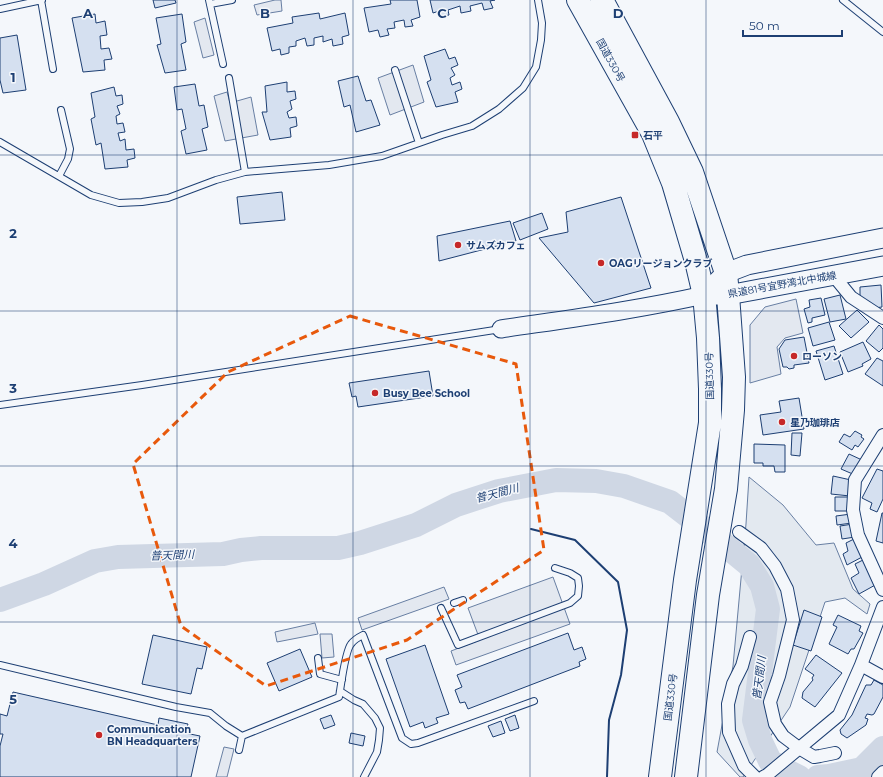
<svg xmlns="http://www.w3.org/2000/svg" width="883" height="777" viewBox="0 0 883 777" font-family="Montserrat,'Noto Sans JP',sans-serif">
<rect width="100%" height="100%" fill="#f4f7fb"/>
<path fill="#e3e9f0" stroke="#687fa3" d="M749 477 783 505 816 545 834 543 853 589 870 604 867 614 845 598 825 602 790 707 743 777H740L717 752 733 666 746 524Z"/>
<path fill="#e3e8f0" stroke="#687fa3" d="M275 0H281L282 11 257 15 254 5Z
M205 18 214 55 203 58 194 22Z
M413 65 424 102 390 115 378 78Z
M227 92 230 103 251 97 258 135 225 141 214 96Z
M796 299 803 333 785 338 777 347 781 374 750 383V325L765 307Z
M553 577 570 624 456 665 451 651 480 640 468 608Z
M444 587 449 599 362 630 358 618Z
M315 623 318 634 277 642 275 632Z
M320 634H332L334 657 322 658Z
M224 747 234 749 227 777H216Z"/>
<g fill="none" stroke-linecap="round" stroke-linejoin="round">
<path stroke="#cfd7e4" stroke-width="24" d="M0 600 44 584 95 561 118 557 223 554 241 550 261 548H338L360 543 416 525 456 505 499 491 556 480 596 481 624 486 670 502 710 533 749 565 762 586 768 609 754 720 760 740 770 761 785 770 799 777
M818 777 829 776 862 769 883 748"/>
</g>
<path fill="#d5e0f0" stroke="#1d3f73" d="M153 0H175L176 3 155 8Z
M390 0H417L420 17 411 20 413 26 405 27 404 20 394 22 395 28 387 29 389 35 380 37 378 30 369 32 364 8 391 4Z
M430 0H495L490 1 493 8 484 10 482 3 470 6 471 11 461 13 460 6 448 10 449 15 440 17 439 11 433 13Z
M319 13 320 19 345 13 349 35 342 37 343 44 333 46 332 39 323 42V36L314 38V45L307 46 305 38 296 41V46L289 47V53L281 55 280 49 272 51 267 28 293 23 292 17Z
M95 14 96 23 105 21 107 35 100 36 101 49 109 48 112 59 104 60 105 70 83 72 72 18Z
M182 14 186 42 181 44 186 70 165 73 157 45 161 44 156 18Z
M17 35 26 90 3 93 0 80V38Z
M445 49 449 59 455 57 458 65 451 68 455 75 450 78 452 85 460 82 462 89 455 92 458 102 436 107 427 82 431 80 424 56Z
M358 76 366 101 371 100 380 125 356 132 350 105 344 107 338 81Z
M287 82V92L295 91 296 99 290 101 292 109 287 112 289 118 296 117 297 126 290 128 291 137 270 140 262 112H267L265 86Z
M195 84 199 106 204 105 208 127 202 129 207 150 186 154 181 131 186 129 182 109 177 110 174 87Z
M114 87 116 96 122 95 123 104 117 106 120 114 116 116 117 124 123 123 125 132 118 133 120 141 125 139 126 150 134 149 135 158 127 160 128 167 105 169 101 143 96 145 91 119 95 117 91 93Z
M282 192 285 220 240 224 237 197Z
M621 197 651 288 594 303 539 238 568 232 566 212Z
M542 213 548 229 520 240 513 223Z
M510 221 516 241 439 261 437 236Z
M881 285 882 307 874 308 860 299V287Z
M840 295 846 319 830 322 824 299Z
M821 298 825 315 812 318V322L808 323 804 309 810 307 809 300Z
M857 310 869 322 851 338 839 326Z
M829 322 835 340 813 346 808 328Z
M879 325 883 329V348L879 352 866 341Z
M804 337 809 363 794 365V368L789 369 787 367H783L779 349 785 340Z
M863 342 871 359 862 364 863 366 848 372 840 352Z
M834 346 843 374 825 380 816 351Z
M877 358 883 361V386L865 374Z
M429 371 433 396 358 407 356 396 352 397 349 383Z
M799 398 804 429 763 435 760 415 781 412 779 401Z
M855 431 862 435 861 437 864 439 858 447 855 445 852 450 839 442 844 434 850 437Z
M792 433H802L800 456 791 455Z
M754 444 785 445V472H775L774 466H763V463H754Z
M849 454 862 460 855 475 841 469Z
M877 469 883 471V499L877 512 870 509 872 503 862 498Z
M833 476 851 480 850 496 831 494Z
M835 497H851L850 511H835Z
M882 513H883V543L876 541Z
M851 514 852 523 837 525 836 516Z
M853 524 855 537 842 539 840 526Z
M856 538 864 556 847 565 843 554 848 551 846 543Z
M865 559 877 584 859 594 851 578 859 573 855 564Z
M804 610 822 617 811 651 793 645Z
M838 615 861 626 859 631 863 633 854 649H851L848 654 829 644 837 627 833 625Z
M568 633 574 650 582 647 586 659 579 662 580 666 468 709 465 702 460 703 455 690 462 687 457 675Z
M153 635 207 647 202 669 197 668 191 694 142 684Z
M425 645 449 714 436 718 438 723 425 728 423 722 410 727 386 659Z
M300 649 312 677 279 691 267 663Z
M816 655 842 673 815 707 802 698 803 692 813 680 812 678 814 675 805 669Z
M874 680 883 685V697L874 714 872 715 867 714 865 718 868 719 866 725 847 738 841 734 840 730 852 715 866 685H871Z
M13 692 158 725 159 718 188 724 185 733 200 736 191 777H0V746L3 734H0V714L7 716Z
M331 715 335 725 324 729 320 719Z
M515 715 519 728 510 731 505 719Z
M501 721 505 733 493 737 488 726Z
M351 733 365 736 363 746 349 743Z"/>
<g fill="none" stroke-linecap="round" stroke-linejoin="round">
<g stroke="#1d3f73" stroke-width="8">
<path id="lane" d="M41 0 53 69
M209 0 223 64
M843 0 883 32
M210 4 232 0
M0 9 42 0
M395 70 419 143
M229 78 245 172
M0 142 91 195 119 203 142 202 168 198 216 180 245 172 329 165 382 156 442 135 472 126 499 109 523 88 536 67 541 40 542 23 538 0
M59 176 68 159 70 149 61 110
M0 405 142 385 501 329
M454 603 463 600
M441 608 458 645 570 603 578 596 579 586 578 578 570 573 555 568
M318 658 320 674 342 680
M0 665 176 707 210 713 226 726 242 736 239 750
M340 691 354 700 363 704 375 718 380 728 379 740 377 752 364 777
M242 736 339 697C341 686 345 651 351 644 354 640 359 637 363 635L402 738 411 744 418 743 534 701"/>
</g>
<g stroke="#1d3f73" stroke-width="14">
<path id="street" d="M833 275 851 297 883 318
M883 435 855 480 853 510 858 535 883 590
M739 532 761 548 775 566 787 589 793 620 779 676 770 702 775 724 783 736 799 748 814 757 820 756 835 753
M750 637 742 666 733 684 728 704 729 732 744 766 755 777
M861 665 883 607
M763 777 767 775 839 715 861 665 883 677
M878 777 883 772"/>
</g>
<g stroke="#1d3f73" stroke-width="19">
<path id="secondary" d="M501 329C568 319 637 310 704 295"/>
</g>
<g stroke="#1d3f73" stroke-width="21">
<path id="primary" d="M704 295 726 273 747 265 883 238
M714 295H728L883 266"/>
</g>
<g stroke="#1d3f73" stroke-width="24">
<path id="highway" d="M578 0 653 134 673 183 696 261 704 295 708 338 710 389V423L685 580 660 777
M602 0 668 122 692 172 726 273 728 295 734 377 733 410 726 489 708 595 686 777"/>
</g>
<use href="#lane" stroke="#f4f7fb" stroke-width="6"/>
<use href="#street" stroke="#f4f7fb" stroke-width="12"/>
<use href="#secondary" stroke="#f4f7fb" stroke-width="17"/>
<use href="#primary" stroke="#f4f7fb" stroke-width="19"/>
<use href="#highway" stroke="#f4f7fb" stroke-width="22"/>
<path stroke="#1d3f73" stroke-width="2" d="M531 529 575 540 618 582 627 630 621 675 609 720 607 777"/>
</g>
<path fill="none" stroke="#e8590c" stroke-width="3" stroke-dasharray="8 5" stroke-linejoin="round" d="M350 316 516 364 544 550 407 640 266 686 181 626 133 464 228 372Z"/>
<path fill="none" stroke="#1d3f73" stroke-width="1" stroke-opacity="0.55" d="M177 0V777M353 0V777M530 0V777M706 0V777M0 155H883M0 311H883M0 466H883M0 622H883"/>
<g fill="#c62828" stroke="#f4f7fb" stroke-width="1.5">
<rect x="631" y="131" width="8" height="8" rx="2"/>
<circle cx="458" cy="245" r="4"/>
<circle cx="601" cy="263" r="4"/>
<circle cx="794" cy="356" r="4"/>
<circle cx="375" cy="393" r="4"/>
<circle cx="782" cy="422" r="4"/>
<circle cx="99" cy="735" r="4"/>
</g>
<g text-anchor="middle" stroke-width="3" stroke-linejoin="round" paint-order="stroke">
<g font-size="10" fill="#1d3f73" stroke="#f4f7fb">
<text transform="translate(611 60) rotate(61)" y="4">国道330号</text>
<text transform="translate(782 284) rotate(-10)" y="4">県道81号宜野湾北中城線</text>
<text transform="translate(709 376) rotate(-91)" y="4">国道330号</text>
<text transform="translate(670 697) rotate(-83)" y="4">国道330号</text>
</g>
<g font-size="10" font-weight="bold" fill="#1d3f73" stroke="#f4f7fb" text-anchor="start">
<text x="643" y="139">石平</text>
<text x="466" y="249">サムズカフェ</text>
<text x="609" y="267">OAGリージョンクラブ</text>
<text x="802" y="360">ローソン</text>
<text x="383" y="397">Busy Bee School</text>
<text x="790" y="426">星乃珈琲店</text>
<text x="107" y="733">Communication<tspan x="107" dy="12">BN Headquarters</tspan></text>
</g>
<g font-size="11" font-style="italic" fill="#1d3f73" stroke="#f4f7fb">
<text transform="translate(497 493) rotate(-15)" y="4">普天間川</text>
<text transform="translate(172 555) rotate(-2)" y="4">普天間川</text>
<text transform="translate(759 678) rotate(-83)" y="4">普天間川</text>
</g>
</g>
<g font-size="13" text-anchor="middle" font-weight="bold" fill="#1d3f73" stroke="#f4f7fb" stroke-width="3" stroke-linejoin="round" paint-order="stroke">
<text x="88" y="18">A</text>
<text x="265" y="18">B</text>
<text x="442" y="18">C</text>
<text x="618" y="18">D</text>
<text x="13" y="82">1</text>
<text x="13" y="238">2</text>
<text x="13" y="393">3</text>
<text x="13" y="548">4</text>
<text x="13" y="704">5</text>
</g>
<path d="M743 30v6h99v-6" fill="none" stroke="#1d3f73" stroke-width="2"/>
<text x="749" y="30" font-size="12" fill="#1d3f73" stroke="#f4f7fb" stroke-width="3" paint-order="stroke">50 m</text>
</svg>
